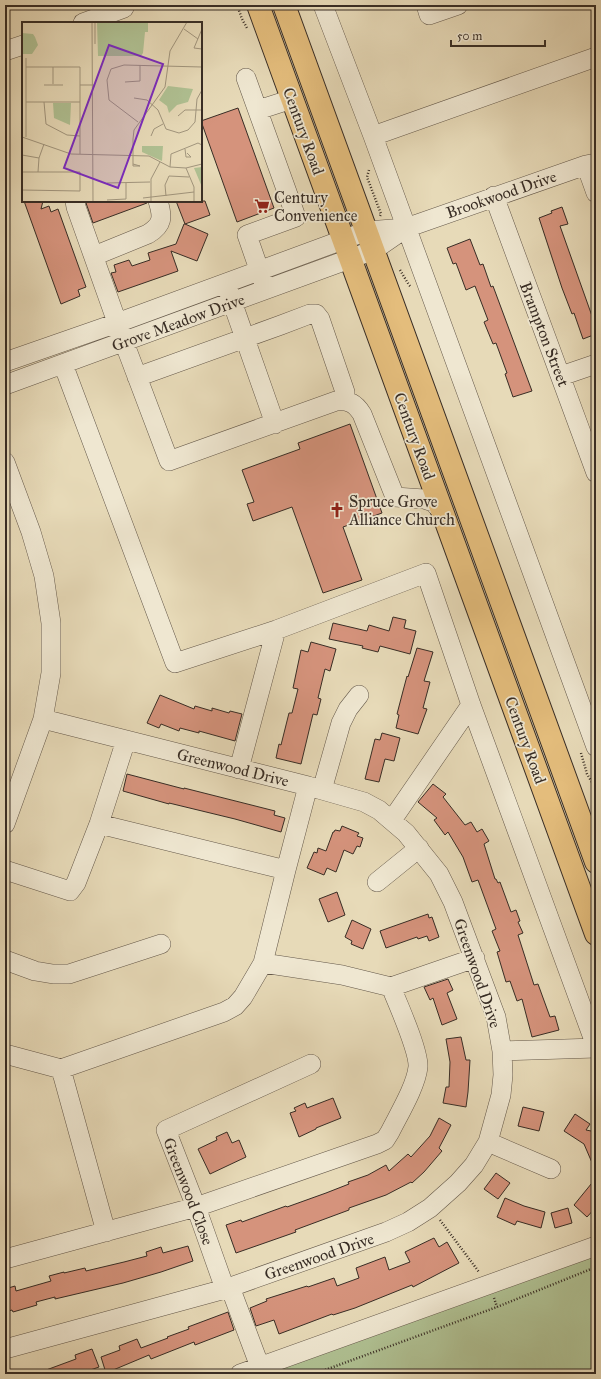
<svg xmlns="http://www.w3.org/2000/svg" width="601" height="1379" viewBox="0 0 601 1379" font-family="'IM FELL Great Primer',serif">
<rect width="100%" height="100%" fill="#e7dab8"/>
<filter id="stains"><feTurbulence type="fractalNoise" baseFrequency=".005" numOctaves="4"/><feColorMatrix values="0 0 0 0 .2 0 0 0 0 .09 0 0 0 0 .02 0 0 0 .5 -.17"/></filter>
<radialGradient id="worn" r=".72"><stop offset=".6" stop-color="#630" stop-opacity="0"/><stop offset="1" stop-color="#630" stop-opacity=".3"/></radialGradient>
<path fill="#b0c193" stroke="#74775c" d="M596 1253V1374H266Z"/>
<path fill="#d5937c" stroke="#382d25" d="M238 108 274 208 237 222 201 121Z
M24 201H43L41 209 49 206 51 212 58 209 86 287 78 290 80 296 61 304Z
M91 201H147V203L93 223 86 203Z
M176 201H205L210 215 185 224 208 234 197 261 171 251 178 271 118 292 111 273 116 272 114 265 129 260 132 266 150 260 148 253 176 244 184 224H185Z
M562 207 568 224 560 226 592 316 596 315V334L583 339 574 313 572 314 562 288 539 218 552 213 551 211Z
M470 239 480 265 483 264 491 287 493 286 532 391 513 397 505 374 507 373 496 343 493 344 484 322 488 320 475 286 466 290 456 263 453 264 447 248Z
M350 424 382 513 343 527 362 580 323 593 292 507 253 521 247 504 254 502 242 470 300 449 298 443Z
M393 617 406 620 404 628 416 631 410 654 380 646 378 652 362 648 363 646 329 639 333 623 367 631 369 625 389 631Z
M311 642 336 649 330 671 325 669 318 698 321 699 317 715 313 714 301 764 276 758 279 744 281 745 289 713H292L298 689 293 688 301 650 308 652Z
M417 648 433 652 424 681 430 682 423 708 427 709 418 734 396 728 399 715 397 714 403 691 407 676 408 677Z
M160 695 194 709 195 706 212 711V708L229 713 230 711 242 714 235 741 199 731V733L180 728 179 731 161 724 159 728 147 723Z
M382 733 400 738 394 761 385 759 379 782 365 779 375 739 380 740Z
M127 774 184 789V788L275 811 274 815 285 818 281 832 235 819 169 803V804L123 791Z
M433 784 446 794 443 797 465 825 471 822 477 832 482 829 489 841 484 844 495 879H496L498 883 500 882 511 912 516 910 520 921 518 922 523 933 518 935 534 985 538 984 550 1017 555 1016 559 1030 532 1037 522 999 517 1001 510 981 506 982 497 952 500 951 492 931 496 929 478 880 472 882 463 857 448 832 445 835 434 820 437 818 418 802Z
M342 826 359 833 357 836 363 838 360 847 357 846 353 854 344 850 336 872 327 868 324 875 307 868 314 852 317 853 318 848 326 851 333 832H334L335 830 340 831Z
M337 892 345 915 328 922 319 899Z
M428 914 429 918 432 917 439 937 429 941 427 936 418 939 417 937 386 948 380 931Z
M352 920 371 929 363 949 351 944 352 941 345 937Z
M448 979 453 990 447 993 457 1019 442 1025 433 998 430 1000 424 987Z
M461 1037 466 1060H470L468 1092 466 1107 443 1103 446 1087H449L450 1062 446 1039Z
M333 1098 341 1118 316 1128V1129L299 1137 290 1113 296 1111 294 1108 305 1103 307 1108Z
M523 1107 544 1112 539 1131 518 1126Z
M575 1114 590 1124 586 1130 596 1132V1172L584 1144 564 1131Z
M439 1118 451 1125 439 1148 442 1151 424 1172 412 1183 411 1182 386 1195 349 1208V1210L295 1230 296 1232 236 1253 226 1225 241 1220 242 1222 286 1206 287 1207 326 1193 349 1184 348 1182 368 1175 386 1165 389 1171 408 1154 411 1157 430 1136Z
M227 1132 232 1143 239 1140 246 1157 210 1174 198 1149 217 1140 216 1137Z
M496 1173 510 1183 498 1199 484 1189Z
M596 1178V1207L587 1217 574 1205Z
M505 1198 524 1206 545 1212 541 1228 517 1221 515 1225 497 1217Z
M568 1208 572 1223 555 1228 551 1213Z
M434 1238 439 1247 447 1242 459 1263 413 1287 412 1285 355 1308 333 1315 332 1314 279 1334 274 1320 256 1326 250 1308 267 1301 266 1299 307 1286 308 1287 334 1278 337 1286 359 1278 356 1268 385 1257 389 1270 410 1262 405 1252Z
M188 1246 193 1261 161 1272 123 1283 55 1299V1297L36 1302 37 1305 13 1312 12 1310 5 1312V1289L15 1286 16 1291 51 1281 49 1276 64 1272V1273L85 1268 86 1271 124 1262 147 1256 146 1252 161 1247 163 1253Z
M228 1312 234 1330 195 1345 194 1342 151 1359 149 1355 106 1373 101 1357 120 1350 119 1346 137 1339 141 1348 168 1338 167 1337 189 1329 188 1327Z
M92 1349 99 1367 79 1374H38V1373L76 1359 75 1355Z"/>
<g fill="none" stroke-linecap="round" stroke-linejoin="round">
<g stroke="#64584a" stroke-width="20">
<path id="minor" d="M323 5 373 136 596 747
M426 5 429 15 458 5
M83 23 124 8
M5 51 23 45
M246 78 296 217 247 235 263 281
M258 110 292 99
M373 136 596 57
M586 165 596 193
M494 196 596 473
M75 201 76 207 124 342 169 461 336 401C349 400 355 403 362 414L395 497 424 499 433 502 442 511
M94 256 148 234C163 225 163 217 158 201
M228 290 275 424
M5 362 117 323 367 231 405 228
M63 364 175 663 276 630 426 573 471 705 596 1046
M561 376 596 364
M137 377 281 325 310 314H316L320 319 345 392V400
M5 385 374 250 406 228 586 165 596 163
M5 462 31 532 44 576 51 623V673L43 719 5 824
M239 769 276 630
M322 790 341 723 348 709 359 695
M392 820 471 705
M99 824 286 870
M5 870 70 891 76 883 99 824 126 740
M377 882 419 848
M5 960 35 971 53 974H69L161 944
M391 987 475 958
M502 1051 596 1048
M5 1054 61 1069 224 1012 235 1006 243 997 263 963 286 870 308 786
M61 1069 106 1232
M488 1142 551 1169
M5 1259 196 1207 377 1144 385 1140 390 1132C399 1114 416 1086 418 1067 419 1051 398 1004 391 987L342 975 263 963
M230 1287 260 1367
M225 1289 196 1207 166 1130 311 1064
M5 1349 225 1289 386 1232 408 1222 430 1208 458 1183 474 1165 488 1142 501 1095 503 1075 502 1051 496 1017 453 902 439 874 406 833 379 810 364 802 308 786 43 719
M240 1374 596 1246"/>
</g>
<g stroke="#382d25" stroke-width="24">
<path id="major" d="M258 5 596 934
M284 5 596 862"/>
</g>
<path stroke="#382d25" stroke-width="2.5" stroke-dasharray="1 2" stroke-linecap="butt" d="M237 5 242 19 247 28
M369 170 367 177 381 214 380 216
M400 270 409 285 411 287
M581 753 587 774 596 789
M440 1220 479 1272
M494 1298 497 1307
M314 1374 497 1307 596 1267"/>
<use href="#minor" stroke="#efe7d1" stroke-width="19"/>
<use href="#major" stroke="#e4bd7c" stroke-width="22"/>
</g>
<defs>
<g id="supermarket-bare" transform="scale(1.2)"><path d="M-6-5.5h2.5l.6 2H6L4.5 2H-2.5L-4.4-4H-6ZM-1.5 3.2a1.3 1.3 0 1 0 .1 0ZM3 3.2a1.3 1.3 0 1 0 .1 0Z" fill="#8f2418" stroke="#efe7d1" stroke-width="2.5" paint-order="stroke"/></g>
<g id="church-bare" transform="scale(1.2)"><path d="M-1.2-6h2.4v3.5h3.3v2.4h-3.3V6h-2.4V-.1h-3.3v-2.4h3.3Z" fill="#8f2418" stroke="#efe7d1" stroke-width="2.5" paint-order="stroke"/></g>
</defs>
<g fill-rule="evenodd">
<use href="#supermarket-bare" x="262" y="206"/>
<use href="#church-bare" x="337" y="510"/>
</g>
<g text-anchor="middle" stroke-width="3.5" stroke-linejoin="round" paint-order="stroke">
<g font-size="16" fill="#382d25" stroke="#efe7d1">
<text transform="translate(304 131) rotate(70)" y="6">Century Road</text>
<text transform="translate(501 194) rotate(-19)" y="6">Brookwood Drive</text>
<text transform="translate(178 322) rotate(-20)" y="6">Grove Meadow Drive</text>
<text transform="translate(545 334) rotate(69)" y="6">Brampton Street</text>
<text transform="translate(415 436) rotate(70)" y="6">Century Road</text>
<text transform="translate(526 740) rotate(70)" y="6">Century Road</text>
<text transform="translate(233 767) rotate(14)" y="6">Greenwood Drive</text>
<text transform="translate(478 973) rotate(71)" y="6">Greenwood Drive</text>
<text transform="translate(189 1191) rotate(69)" y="6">Greenwood Close</text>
<text transform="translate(319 1256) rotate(-19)" y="6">Greenwood Drive</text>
</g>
<g font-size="16" fill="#382d25" stroke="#efe7d1" text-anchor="start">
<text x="274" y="203">Century<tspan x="274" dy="18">Convenience</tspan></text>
<text x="349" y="507">Spruce Grove<tspan x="349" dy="18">Alliance Church</tspan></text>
</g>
</g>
<g transform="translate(22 22)">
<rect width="180" height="180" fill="#e7dab8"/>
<path d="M126 0V10H123L121 31 119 34H76L75 0ZM0 11 11 12 13 15 16 23 10 32H0ZM146 64 171 67 166 80 155 83 147 91 145 84 137 78ZM31 81H49L48 103 32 96ZM120 124H141L140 139 120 130ZM180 145V165L172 146Z" fill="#b0c193"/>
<path fill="none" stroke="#a1957d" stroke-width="1" d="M70 0 71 180M73 0V22M162 7 176 17M180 7 172 26 180 27M4 45H58V132M31 45V62M103 60 118 59V43M22 63H41M58 63H73M112 76 125 78 136 88 144 107 157 111 166 108 173 100 175 77 180 68M4 80H58M22 80 24 102 45 113 58 114M156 94 163 88H180M116 100 87 78 85 58 89 47 102 43 180 45M129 114 132 107 141 102M0 115 49 132 127 134M4 115V36M163 127 164 135H169L165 131M0 133 17 136M127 134 148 145 164 146 180 142M111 142 118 144H111V117L112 108 143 65 148 29 165 0M148 145 149 132 176 121 180 123M164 146 172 165V180M0 150H58V169L0 168M16 150 17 136 22 122M85 161 128 160M144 174 143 163 147 154 167 155M121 176 172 170M85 178 104 177V161M129 180V157L138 140"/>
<path fill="#7b2cbf" fill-opacity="0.15" stroke="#7b2cbf" stroke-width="2" d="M87 23 141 42 96 166 42 146Z"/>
<rect width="180" height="180" fill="none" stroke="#382d25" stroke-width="2"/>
</g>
<rect width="601" height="1379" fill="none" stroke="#e7dab8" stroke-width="20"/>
<rect x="6" y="6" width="589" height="1367" fill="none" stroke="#382d25" stroke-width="2"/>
<rect x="10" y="10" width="581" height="1359" fill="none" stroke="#382d25"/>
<path d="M451 40v6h94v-6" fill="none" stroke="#382d25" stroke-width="2"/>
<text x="457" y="40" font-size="12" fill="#382d25" stroke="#efe7d1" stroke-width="3" paint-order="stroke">50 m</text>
<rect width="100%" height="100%" filter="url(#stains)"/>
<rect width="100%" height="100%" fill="url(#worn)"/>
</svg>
